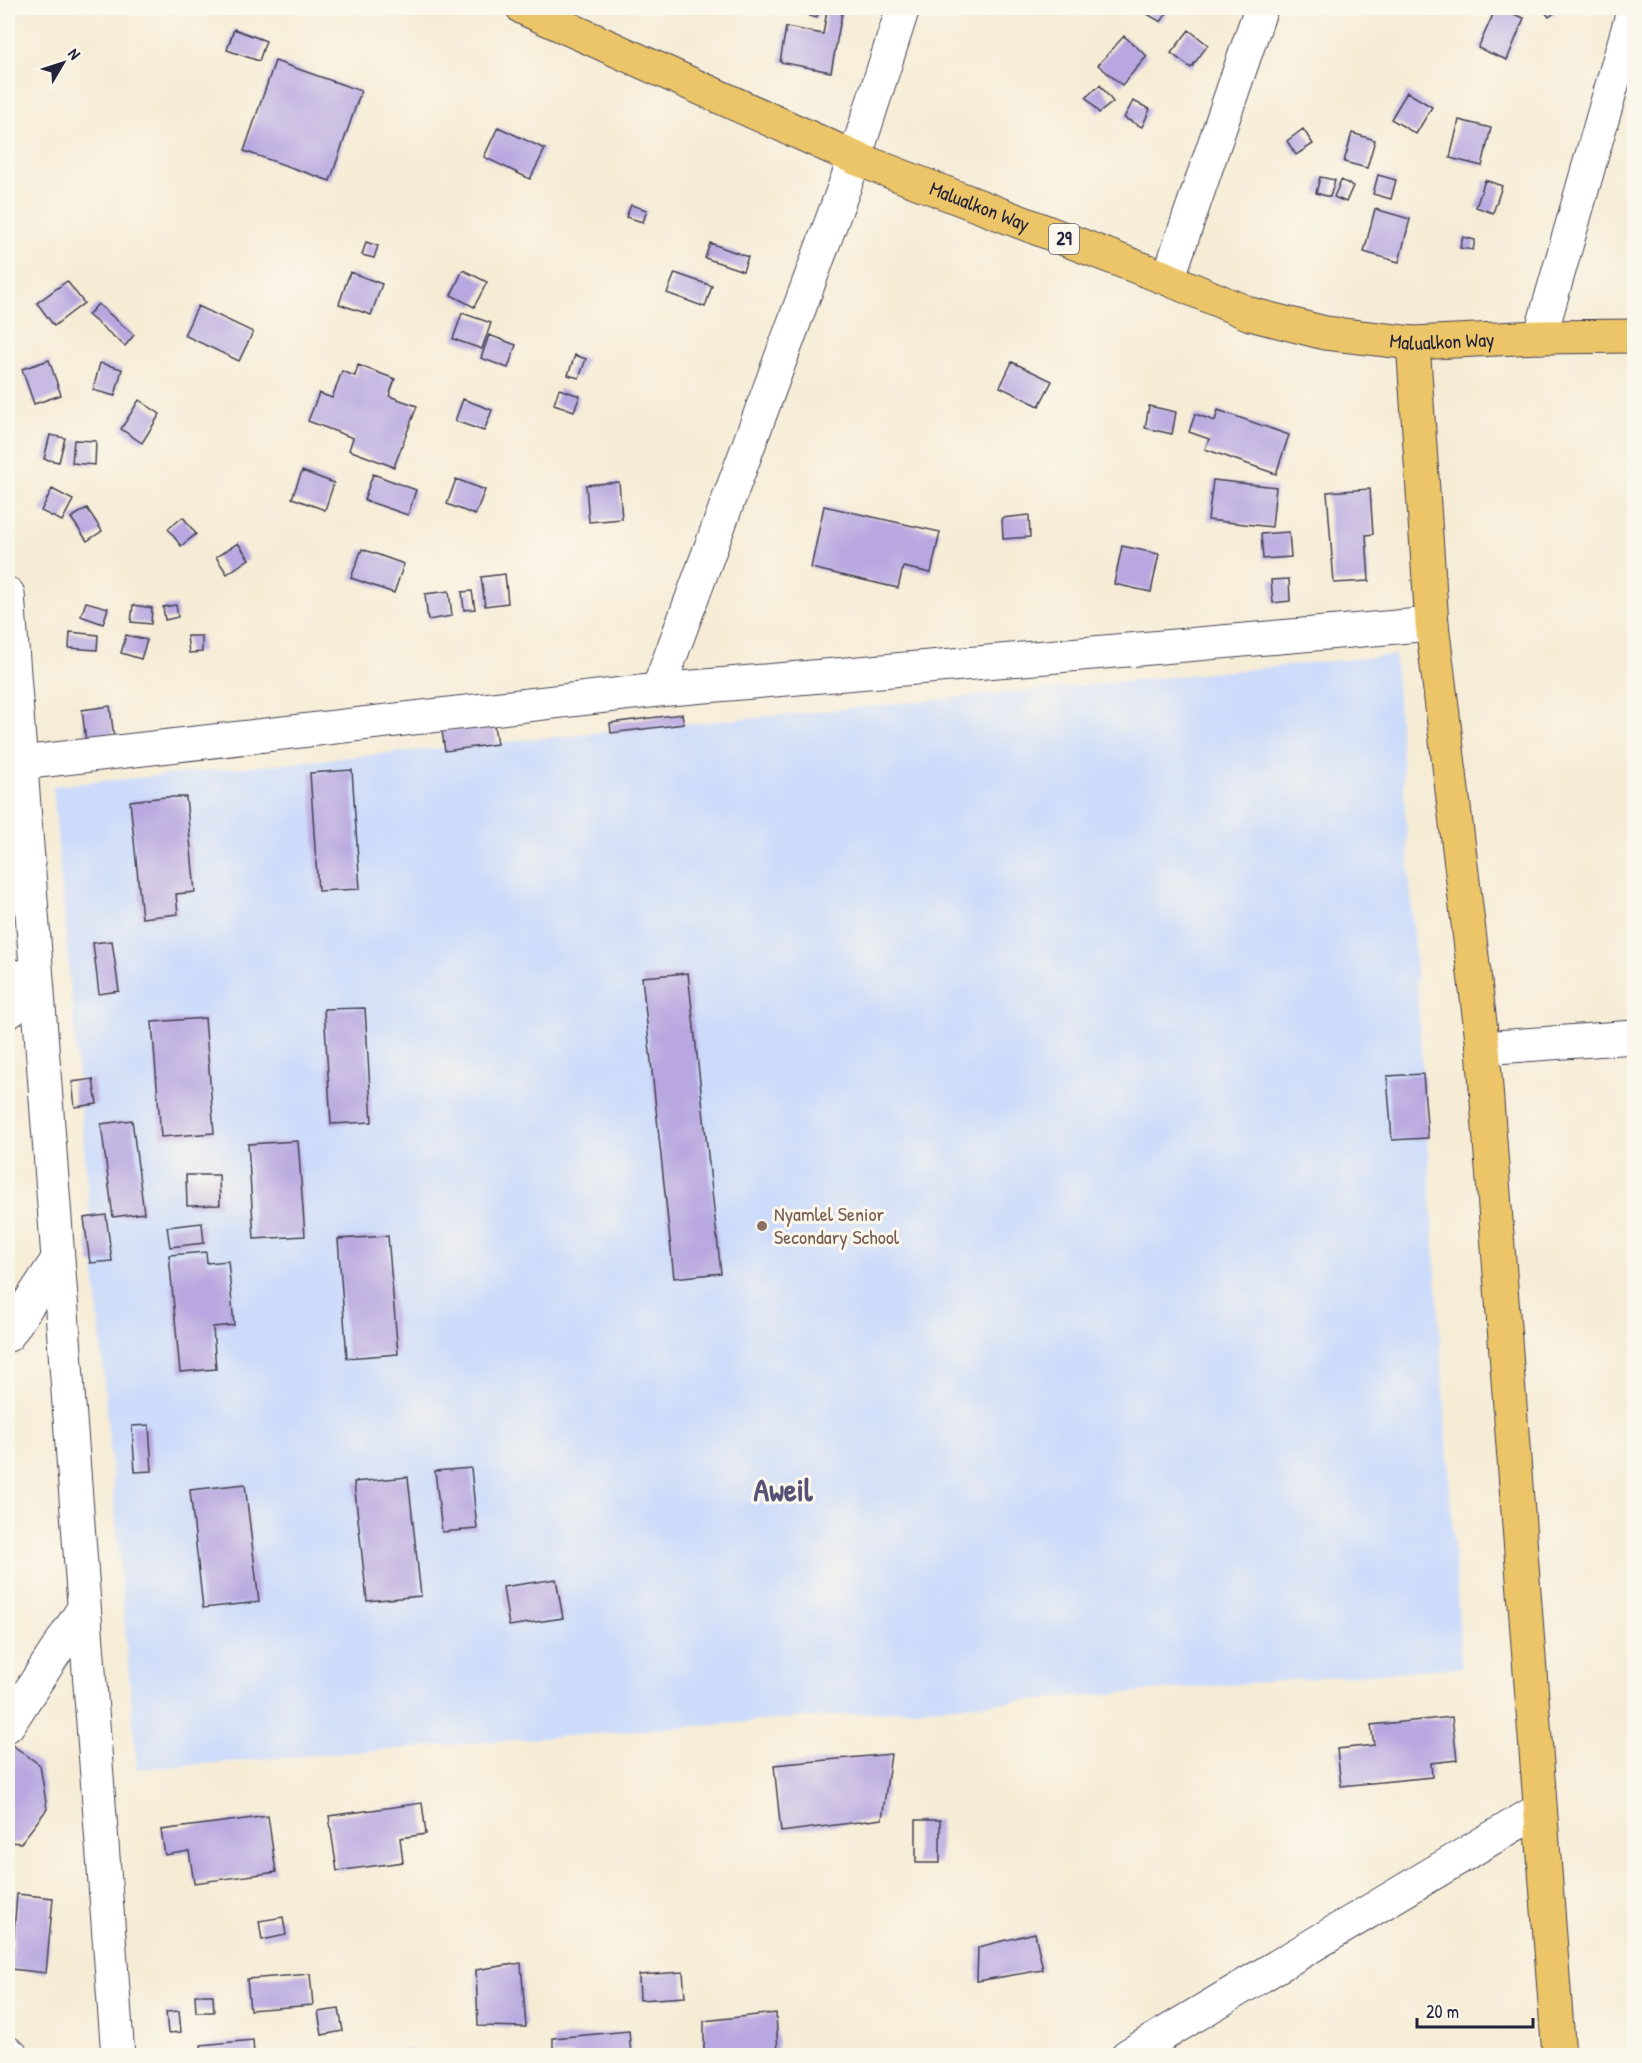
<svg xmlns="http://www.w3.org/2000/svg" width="1642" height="2063" viewBox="0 0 1642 2063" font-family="'Patrick Hand',sans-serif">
<rect width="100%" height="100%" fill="#fbf7ec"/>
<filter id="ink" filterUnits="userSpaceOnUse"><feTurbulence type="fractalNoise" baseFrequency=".0167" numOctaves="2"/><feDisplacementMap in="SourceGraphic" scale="12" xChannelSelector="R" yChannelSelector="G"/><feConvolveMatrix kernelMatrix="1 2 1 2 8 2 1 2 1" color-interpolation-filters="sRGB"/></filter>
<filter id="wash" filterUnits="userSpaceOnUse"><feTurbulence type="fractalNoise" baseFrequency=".008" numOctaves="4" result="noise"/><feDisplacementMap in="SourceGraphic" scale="24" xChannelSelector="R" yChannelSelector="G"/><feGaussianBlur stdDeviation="1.35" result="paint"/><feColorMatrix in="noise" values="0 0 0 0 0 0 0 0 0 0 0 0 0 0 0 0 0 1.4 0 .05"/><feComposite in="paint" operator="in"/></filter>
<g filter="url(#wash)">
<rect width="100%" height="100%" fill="#f6ecd6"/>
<path fill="#ccdbfa" d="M1395 655 1462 1667 137 1769 53 786Z"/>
<g id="blocks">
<path fill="#b8a7e0" d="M764 8H792V12H764Z
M810 8H819L817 18 809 16Z
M823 8H843L831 72 780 62 786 27 823 34 827 11H823Z
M1144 8H1170L1161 22 1142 11Z
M1496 8 1524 18 1507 60 1478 48Z
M1542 8H1561L1549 17Z
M234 29 266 41 259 61 227 50Z
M1189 30 1208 45 1191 68 1171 53Z
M1124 36 1147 56 1122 85 1098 65Z
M275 61 361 91 330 181 244 151Z
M1100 85 1113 102 1099 113 1086 97Z
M1407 92 1432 107 1416 134 1391 119Z
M1133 101 1150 109 1142 127 1124 118Z
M1459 120 1491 128 1482 166 1450 158Z
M498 127 545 149 530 179 484 157Z
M1303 129 1313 144 1296 155 1287 141Z
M1352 133 1375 140 1367 168 1344 162Z
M1378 175 1396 180 1391 199 1373 194Z
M1320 177 1335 180 1330 197 1316 193Z
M1341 180 1353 186 1346 202 1334 197Z
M1485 180 1502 186 1493 213 1476 207Z
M631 205 647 210 643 222 626 217Z
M1375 209 1410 219 1399 262 1364 252Z
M1463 237 1475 240 1473 250 1460 248Z
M366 242 378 246 374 258 362 255Z
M710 243 748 257 743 271 705 258Z
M463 270 487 282 474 307 451 295Z
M350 272 382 284 371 315 339 304Z
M675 273 712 286 705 307 667 293Z
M67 281 84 303 54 326 37 303Z
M98 304 134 335 125 346 88 315Z
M198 306 253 332 239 361 184 335Z
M462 313 491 323 482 349 453 339Z
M489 335 516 345 508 368 481 358Z
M575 355 586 359 579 378 568 375Z
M49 360 61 395 34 404 22 369Z
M1012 362 1052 381 1039 406 1000 387Z
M100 363 122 369 115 396 93 390Z
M358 365 395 379 389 396 417 406 394 467 349 450 353 438 308 421 319 393 332 398 342 371 355 376Z
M559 389 580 396 574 411 554 404Z
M463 399 492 410 484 431 455 421Z
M139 400 160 414 142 443 121 429Z
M1149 406 1176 412 1172 434 1145 428Z
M1218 410 1289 435 1276 474 1205 449 1209 439 1189 432 1195 414 1215 421Z
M50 435 65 438 59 462 44 459Z
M74 440 96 441 95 465 72 463Z
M302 471 334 483 325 510 292 498Z
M373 474 416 490 408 515 364 500Z
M456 479 485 490 475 515 447 504Z
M1213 480 1276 487 1272 527 1208 520Z
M619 482 622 519 589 522 586 485Z
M52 489 73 500 62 521 41 511Z
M1370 489 1373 534 1366 535 1369 581 1334 583 1327 492Z
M824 506 940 532 931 573 903 567 898 588 811 568Z
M87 508 102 531 87 541 71 518Z
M1029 515 1030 537 1003 539 1002 518Z
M183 517 196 534 181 546 168 529Z
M1289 532 1291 557 1263 559 1261 534Z
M238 543 249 559 227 574 216 557Z
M1122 546 1159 554 1151 592 1114 584Z
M362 549 404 564 394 593 351 578Z
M505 574 508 603 485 606 481 577Z
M1289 579 1290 601 1273 603 1271 580Z
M449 591 452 616 428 620 425 594Z
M472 591 475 609 464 610 462 592Z
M86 602 108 608 103 624 81 616Z
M133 605 152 608 151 624 131 622Z
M176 605 178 617 165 620 163 607Z
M70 632 98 635 97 650 69 648Z
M126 635 147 640 141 659 121 653Z
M187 636H202V652L189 653Z
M110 706 115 746 87 749 82 710Z
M682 714 684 724 611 733 610 723Z
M494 725 497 744 445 751 442 731Z
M352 770 360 889 318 891 310 773Z
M166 797H186L195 892 176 894 178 914 142 918 130 801Z
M112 941 119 991 99 994 93 943Z
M688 973 721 1273 674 1278 642 977Z
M365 1008 372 1122 331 1124 324 1009Z
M205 1018 214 1133 161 1137 152 1022Z
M1423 1074 1428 1138 1392 1140 1387 1076Z
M93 1079 97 1104 75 1107 72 1082Z
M132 1120 144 1213 113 1217 101 1124Z
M298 1141 305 1236 254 1239 248 1144Z
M186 1175H219L220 1205 187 1206Z
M106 1215 112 1261 90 1263 84 1218Z
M202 1223 204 1243 170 1247 167 1227Z
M388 1236 398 1354 347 1358 338 1239Z
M206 1252 207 1263 228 1261 234 1325 213 1327 216 1369 180 1372 169 1255Z
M149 1425 152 1471 135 1472 132 1426Z
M471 1468 477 1529 442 1532 435 1471Z
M408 1477 421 1596 367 1601 354 1482Z
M245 1484 259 1602 203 1608 190 1490Z
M556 1579 563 1618 509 1626 503 1587Z
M1452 1717 1457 1760 1431 1763 1432 1777 1341 1786 1337 1749 1374 1745 1371 1725Z
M8 1742 40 1765 47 1809 21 1843 8 1842Z
M891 1754 882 1819 781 1832 774 1765Z
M422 1803 426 1834 400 1838 403 1862 337 1871 329 1816Z
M268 1816 276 1872 194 1883 189 1851 165 1855 161 1830Z
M916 1820H940V1863H916Z
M17 1894 53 1898 46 1973 11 1969Z
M283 1917 286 1935 262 1940 259 1921Z
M1035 1933 1043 1970 977 1981 978 1947Z
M521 1963 526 2027 478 2026 476 1970Z
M683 1972 685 1997 640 2000 639 1975Z
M310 1974 313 2005 250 2010 247 1979Z
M195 1995H213L214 2012H196Z
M339 2009 343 2031 322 2035 318 2012Z
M179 2011 181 2032 168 2033 166 2012Z
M776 2013 778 2054 704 2055V2021Z
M629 2031 631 2055H553V2038Z
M253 2040 254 2055H202L201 2045Z
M414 2050 415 2055H374V2054Z"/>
</g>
</g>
<g filter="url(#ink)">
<use href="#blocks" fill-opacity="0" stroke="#424052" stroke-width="1.5"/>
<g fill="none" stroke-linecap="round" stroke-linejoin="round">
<g stroke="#424052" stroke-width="35">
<path id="minor" d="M1168 279 1261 8
M1540 337 1634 8
M8 594 118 2056
M658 690 855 158 903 8
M21 763 658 690 1432 624
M8 974 38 991 8 1012
M1483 1048 1634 1037
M8 1335 58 1259
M8 1725 84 1608
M8 2053 12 2056
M1127 2056 1539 1810"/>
</g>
<g stroke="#424052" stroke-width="35">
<g id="major">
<path id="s1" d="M523 8 855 158 1168 279 1250 314 1325 333 1413 343 1540 337 1634 336"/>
<path d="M1413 343 1432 624 1483 1048 1559 2056"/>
</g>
</g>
<use href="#minor" stroke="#fff" stroke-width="33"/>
<use href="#major" stroke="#edc569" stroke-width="33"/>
</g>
</g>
<circle fill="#8d6e63" stroke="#fbf7ec" stroke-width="2" cx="762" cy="1226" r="6"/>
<g text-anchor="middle" stroke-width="6" stroke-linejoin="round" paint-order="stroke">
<rect fill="#fbf7ec" stroke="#636270" stroke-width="1.5" x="1049" y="224" width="30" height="30" rx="4.5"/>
<g font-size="18" font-weight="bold" fill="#22223b">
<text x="1064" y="245">29</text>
</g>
<g font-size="20" fill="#22223b" stroke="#fbf7ec">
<text dy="7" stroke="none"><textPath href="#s1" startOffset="498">Malualkon Way</textPath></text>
<text dy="7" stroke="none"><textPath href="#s1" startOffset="984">Malualkon Way</textPath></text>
</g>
<g font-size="20" fill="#785e54" stroke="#fbf7ec" text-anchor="start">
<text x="774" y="1221">Nyamlel Senior<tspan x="774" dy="23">Secondary School</tspan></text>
</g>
<g font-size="32" font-weight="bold" fill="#565175" stroke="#fbf7ec">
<text x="783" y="1501">Aweil</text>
</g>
</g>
<rect width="1642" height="2063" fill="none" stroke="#fbf7ec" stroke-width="30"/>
<g transform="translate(63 63) rotate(51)" stroke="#fbf7ec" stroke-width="4.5" paint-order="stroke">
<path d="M0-4.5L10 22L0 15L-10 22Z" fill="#22223b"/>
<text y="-9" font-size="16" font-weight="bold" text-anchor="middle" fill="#22223b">N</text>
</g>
<path d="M1417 2018v9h116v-9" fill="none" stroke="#22223b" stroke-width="3"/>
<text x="1426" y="2018" font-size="18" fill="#22223b" stroke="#fbf7ec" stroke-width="4.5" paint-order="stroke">20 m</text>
</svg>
